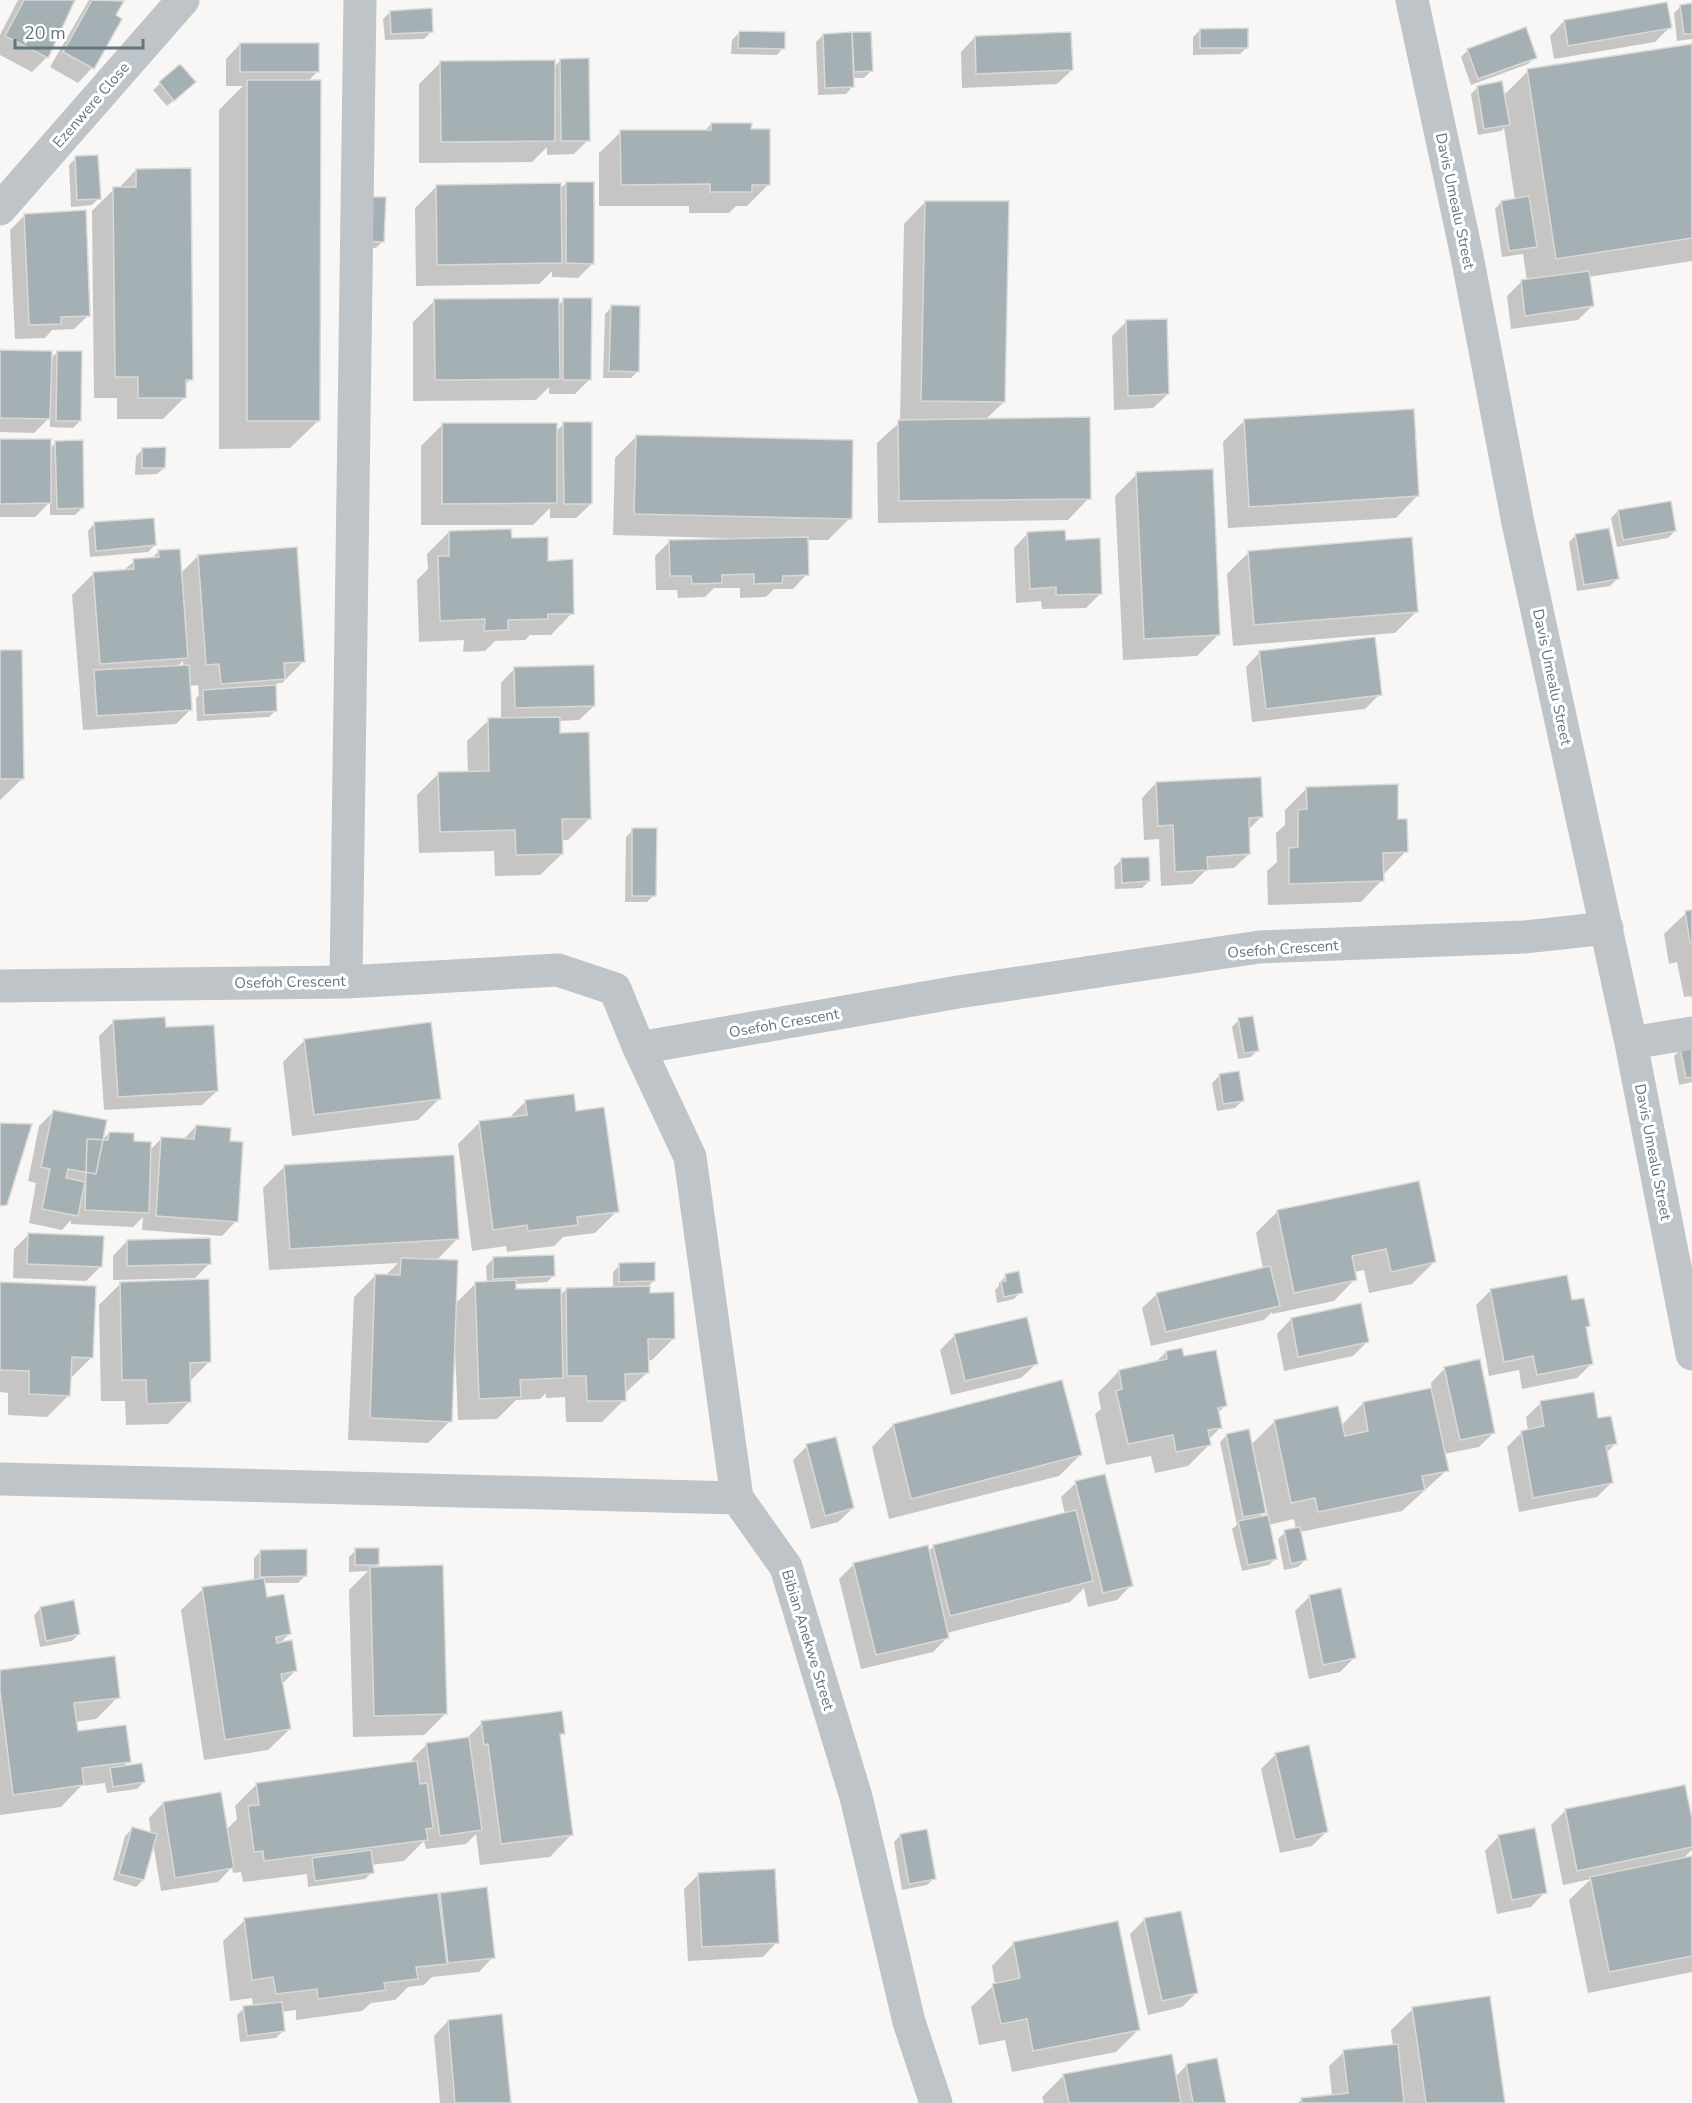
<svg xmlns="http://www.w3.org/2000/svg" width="1692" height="2103" viewBox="0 0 1692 2103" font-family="'Nunito Sans',sans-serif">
<rect width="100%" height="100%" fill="#f8f7f5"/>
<path fill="#0003" fill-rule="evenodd" d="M18 0H74L47 57 32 72 0 55V35Z
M89 0H119L122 2 114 16 92 68 78 83 50 67Z
M1692 5V39L1677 41 1674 13 1681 6Z
M390 12 431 32 424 39 385 40 383 19Z
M1564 21 1670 27 1655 42 1554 59 1550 36Z
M1200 30 1247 47 1240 54 1193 55V37Z
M739 33 783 48 777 55 731 54 732 40Z
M870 33 871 71 864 78H852V87L846 94 818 95 816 42 823 35Z
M975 37 1072 70 1057 84 962 88 961 52Z
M240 44 318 71 307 82 319 420 290 448 219 449V110L243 86H226V59Z
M1692 45V261L1588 277 1592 306 1578 320 1511 329 1507 296 1522 281H1527L1523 254 1502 257 1495 209 1501 202 1515 200 1504 128 1501 131 1478 135 1471 94 1478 87 1503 96 1528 71Z
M1468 50 1535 57 1528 64 1471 85 1461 57Z
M561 60 588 140 574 154 547 155V147L532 162 419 163V84L441 62 553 68Z
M180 66 187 89 167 106 153 90Z
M711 124 749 130 769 184 747 206H736L729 213H689V206H599V153L621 132H704Z
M76 158 99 198 92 205 71 207 69 165Z
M136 170 191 379 184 386 185 397 163 419H117V398H94L92 211 114 189H118Z
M566 183 593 263 578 278 552 277V271L539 284 416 286 415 208 437 186 559 190Z
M366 198 383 241 376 248H358Z
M925 202 1004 402 985 420 1089 498 1068 520 878 523 877 443 900 422 904 224Z
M25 215 89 315 74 329 52 330 45 338 15 339 10 230Z
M564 299 590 379 575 394H549V387L536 400 413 401V322L435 300 558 306Z
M612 307 638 371 631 378H603L605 314Z
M1126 322 1168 394 1153 408 1114 410 1112 336Z
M0 351 50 360 57 352 80 421 73 428 50 427V417L34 433 0 432Z
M1245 420 1417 496 1396 518 1228 528 1223 442Z
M443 424 555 432 564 424 591 504 576 518H550V508L533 525H421V446Z
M636 437 850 518 828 540H807V574L793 589H774L766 597 740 598V588H714L705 597 678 598 677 590H656L655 556 670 541 725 540V538L613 535 615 458Z
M0 441 49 449 56 443 82 508 75 515H50V502L35 517H0Z
M143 449 164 468 157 474 135 475 136 456Z
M1137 474 1219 634 1197 656 1123 660 1115 496Z
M1618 511 1675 531 1668 538 1617 547 1611 518Z
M94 524 155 545 148 552 90 557 88 531Z
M449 532 510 539 547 562 572 613 551 635H530L525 640 495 641 485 651 463 652 464 640 419 642 417 580 428 569 427 554Z
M1028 533 1065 542 1101 593 1086 608 1042 609 1041 601 1016 603 1014 548Z
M1576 535 1617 579 1610 586 1577 591 1569 542Z
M158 552 180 574 198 556 304 661 282 683H278L274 687 276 710 269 717 197 721 196 698 199 695 198 685 189 686 191 709 176 724 83 730 72 595 94 573 123 571 134 561 151 559ZM183 661V667L176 668Z
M1249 552 1416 612 1395 633 1233 646 1227 574Z
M0 651 23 778 0 800Z
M1260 652 1380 694 1365 709 1252 722 1246 667Z
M515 668 594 706 579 720 559 721 558 735 589 819 568 840H561L562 854 540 875 495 876 494 851 419 853 417 795 439 773H468L467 741 489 720 501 719V683Z
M1156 783 1261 817 1248 830 1249 854 1234 868 1206 870 1192 884 1161 886 1159 839 1144 840 1142 798Z
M1307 788 1397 820 1406 851 1385 873H1382V880L1361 902 1268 905 1267 871 1277 862 1276 833 1285 825V810Z
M633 830 654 895 647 902H625L626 837Z
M1121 860 1149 881 1142 888 1115 889 1114 867Z
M1692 911V999L1691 996 1684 997 1677 962 1669 964 1664 934 1686 913Z
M1239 1020 1257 1050 1251 1057 1238 1059 1232 1027Z
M114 1021 165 1029 217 1091 202 1105 104 1110 99 1036Z
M304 1041 440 1098 418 1120 292 1136 283 1062Z
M1692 1047V1085V1082L1679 1085 1674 1056 1681 1049Z
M1238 1073 1242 1101 1235 1108 1217 1111 1212 1083 1219 1076Z
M526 1101 575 1113 617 1211 595 1233 563 1237 554 1246 507 1252 506 1246 472 1251 458 1144 480 1122 509 1118Z
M54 1111 101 1141 109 1133 149 1151 162 1138 183 1140 196 1126 229 1142 236 1221 222 1236 142 1230 143 1217 133 1227 71 1224V1220L62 1230 29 1223 36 1183 28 1181 39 1126Z
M285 1166 458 1238 436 1261 455 1304 476 1283H487L486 1266 493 1259 554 1275 547 1282 515 1284V1290L560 1296 566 1289 613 1288V1272L620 1265 654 1280 647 1288 648 1294 674 1338 652 1360H647L648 1372 624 1394V1400L602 1422H566L565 1397 546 1398V1393L540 1399 516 1400 497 1419 458 1420 455 1351H453L450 1421 428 1443 348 1440 354 1297 376 1275 385 1276 398 1263 269 1270 263 1188Z
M1278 1211 1434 1262 1412 1284 1369 1293 1364 1270 1354 1272 1355 1279 1334 1301 1272 1314V1312L1264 1320 1151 1346 1142 1308 1157 1294 1263 1269 1256 1233Z
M28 1235 101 1266 86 1281 13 1278 14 1249Z
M127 1241 209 1264 195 1278 113 1280V1256Z
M1006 1276 1021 1292 1014 1299 997 1303 995 1290 999 1286V1283Z
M0 1283 92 1357 70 1379 69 1395 47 1417 8 1415V1393L0 1392Z
M120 1284 210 1361 189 1382V1402L168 1424 126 1425 125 1401H101L99 1305Z
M1491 1290 1571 1302 1589 1325 1585 1329 1591 1364 1577 1378 1522 1389 1519 1370 1489 1376 1476 1305Z
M1291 1319 1367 1342 1353 1356 1284 1371 1277 1334Z
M955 1335 1036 1364 1021 1378 951 1395 940 1350Z
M1166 1352 1182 1358 1226 1405 1218 1413 1221 1427 1209 1439 1210 1444 1188 1466 1155 1473 1151 1456 1106 1465 1095 1414 1101 1409 1098 1393 1119 1371 1155 1363Z
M1445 1368 1493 1433 1479 1447 1444 1454 1447 1470 1402 1511 1300 1532 1305 1560 1298 1567 1284 1570 1278 1539 1285 1532 1296 1530 1294 1519 1268 1525 1276 1558 1269 1565 1242 1571 1232 1529 1237 1525 1220 1442 1227 1435 1251 1445 1275 1421 1341 1426 1363 1403 1432 1390 1431 1383ZM1259 1472 1268 1516 1257 1519 1264 1512 1256 1473Z
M1541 1403 1597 1419 1615 1444 1606 1453 1611 1483 1597 1497 1519 1512 1507 1447 1522 1432 1528 1431 1526 1417Z
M893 1425 1080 1455 1059 1476 889 1519 872 1447Z
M807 1446 853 1508 838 1522 811 1529 793 1460Z
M1076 1483 1131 1585 1117 1600 1088 1607 1084 1588 1070 1602 947 1633 948 1637 933 1652 861 1669 839 1579 854 1564 928 1552 933 1547 1065 1514 1061 1497Z
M356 1550 378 1564 373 1569 446 1713 424 1735 353 1737 349 1590 368 1571 349 1572V1557Z
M261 1551 305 1576 298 1583H263L266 1599 289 1634 279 1644 296 1670 282 1684 290 1729 268 1750 204 1760 181 1610 203 1589 254 1581V1558Z
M1310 1596 1354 1658 1340 1672 1309 1679 1295 1611Z
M41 1608 79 1634 72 1641 40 1647 34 1615Z
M0 1672 118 1697 96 1719 75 1722 76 1732 129 1761 123 1767 144 1782 137 1789 107 1793 105 1783 81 1786 61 1807 0 1815Z
M482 1723 563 1733 559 1737 571 1835 550 1857 480 1865 476 1834 466 1844 426 1849 424 1841 404 1861 371 1865 372 1872 365 1879 308 1887 307 1874 243 1882 241 1872 233 1873 232 1867 218 1882 161 1891 153 1843 143 1880 136 1887 113 1880 125 1836 132 1829 151 1834 149 1818 163 1803 226 1830 237 1819 235 1806 257 1784 413 1763 412 1759 427 1744 466 1739Z
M1276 1754 1327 1831 1312 1846 1280 1853 1261 1769Z
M1684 1787 1692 1826V1850L1681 1860 1692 1858V1972L1588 1993 1569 1900 1591 1879 1563 1885 1551 1825 1565 1811Z
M901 1835 934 1878 927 1885 902 1890 894 1842Z
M1499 1836 1545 1892 1531 1907 1497 1914 1485 1851Z
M699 1874 777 1942 763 1957 688 1961 684 1889Z
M440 1894 493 1957 479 1972 432 1977 424 1985 408 1987 395 2000 371 2003 362 2011 296 2020V2010L281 2012 283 2031 276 2038 240 2042 237 2015 244 2008 253 2007 252 1998 230 2001 223 1941 245 1920 437 1898Z
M1145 1919 1196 1993 1182 2007 1148 2015 1130 1934Z
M1013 1944 1138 2030 1116 2052 1012 2072 1005 2040 979 2045 971 2007 995 1984 992 1966Z
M1413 2009 1504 2103H1298L1302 2099 1332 2096 1329 2066 1344 2052 1393 2046 1391 2030Z
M448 2021 509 2103H440L434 2036Z
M1186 2066 1224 2103H1044L1042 2097 1064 2075 1175 2077Z"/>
<path fill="#a5b0b4" stroke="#d9d9d7" stroke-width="1.5" d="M24 0H75L48 58 5 36Z
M92 0 124 1 116 15 122 19 94 69 63 52Z
M1667 2 1672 28 1568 46 1564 20Z
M1692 3V34H1684L1680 5Z
M432 8 433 32 391 34 390 11Z
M1526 27 1537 58 1478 79 1467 49Z
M1248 28V48H1200V29Z
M739 31 785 32V49L738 48Z
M852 32 854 87 825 88 823 34Z
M852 32H871L873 71 854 72Z
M1071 32 1073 70 976 74 975 36Z
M240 43H319V72H240Z
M1692 44V238L1556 259 1527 69Z
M589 58 590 141H561L560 59Z
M555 60V141L441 142 440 61Z
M180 64 196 82 174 101 159 82Z
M247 80H321L320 421H247Z
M1502 81 1510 125 1484 129 1477 86Z
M711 123H752L751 129H770V185H752V192H710V184L621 185 620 130H711Z
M98 155 101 199 77 200 75 156Z
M191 168 193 380H186V398H138V377H115L113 187H136V169Z
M566 182H594V264L566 263Z
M561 183 562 263 437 265 436 185Z
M1529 196 1537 247 1509 251 1501 201Z
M365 197H386L384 242 364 241Z
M925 201H1009L1005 402 921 401Z
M86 210 90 316 61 317V324L29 325 24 214Z
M1589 271 1594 306 1525 316 1521 280Z
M559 298 560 379 435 380 434 299Z
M563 298H592L591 380H563Z
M611 305 640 306 639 372 609 371Z
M1167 319 1169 394 1128 396 1126 320Z
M0 350 52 351 50 419 0 418Z
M57 351H82L81 421H56Z
M1414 409 1419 496 1249 507 1244 419Z
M1090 417 1091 499 899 501 898 420Z
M563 422H592V504H564Z
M442 423H557V503L442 504Z
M636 435 853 440 852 519 634 514Z
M0 439H51V503L0 504Z
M83 440 84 508 57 509 55 441Z
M166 447 165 468H142V448Z
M1213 469 1220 635 1144 639 1136 472Z
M1671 501 1676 531 1623 540 1618 510Z
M154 518 156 545 96 551 94 522Z
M1609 528 1619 579 1584 585 1575 534Z
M511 529 512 538 548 537V561L573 559 574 614H548V619L508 620V630L484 631 485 619 440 621 438 556H449V531Z
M1065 530 1066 540 1100 538 1102 594 1056 595V587L1030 589 1027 532Z
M808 537 809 575 783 576 782 583 754 584V574L722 575V583L692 584 691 576H670L669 540Z
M1412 537 1418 612 1254 625 1248 551Z
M297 547 305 662 284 663 285 679 221 684 219 664 206 665 198 555Z
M180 549 188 658 100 664 93 572 134 569 133 559 159 557 158 550Z
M1375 637 1382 695 1266 709 1259 651Z
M0 650H22L24 779H0Z
M189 665 192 710 97 716 94 670Z
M594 665 595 706 515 708 514 667Z
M276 685 277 711 204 715 203 690Z
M560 717V733L589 732 591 819H562L563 854 516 855 515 830 440 832 438 772 489 771 488 718Z
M1261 777 1263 817 1249 818 1250 854 1207 857 1208 870 1175 872 1173 825 1158 826 1156 782Z
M1398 784V819H1407L1408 852 1383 853 1384 881 1289 884V848L1298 847V810L1307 809 1306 787Z
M632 828H657L656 896H632Z
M1149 857 1150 881 1122 883 1121 858Z
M1692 910V943H1690L1685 911Z
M1253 1016 1259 1051 1244 1053 1238 1018Z
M165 1017 166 1027 214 1025 218 1091 118 1097 113 1020Z
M431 1022 441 1099 314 1115 304 1039Z
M1692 1046V1077L1686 1078 1680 1048Z
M1239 1071 1244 1101 1223 1104 1219 1074Z
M574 1094 576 1111 604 1107 619 1212 577 1217 578 1225 528 1231 527 1225 493 1230 479 1121 527 1115 525 1100Z
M53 1110 107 1120 96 1174 68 1169 66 1178 85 1182 78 1216 42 1209 50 1169 41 1167Z
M0 1123 32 1124 7 1205 0 1206Z
M196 1125 231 1128 230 1141 243 1142 238 1222 156 1216 161 1137 194 1139Z
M109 1132 134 1133V1141L151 1142 149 1213 85 1210 87 1139 108 1140Z
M454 1155 459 1239 290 1249 284 1165Z
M1419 1181 1436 1262 1391 1272 1386 1249 1352 1256 1357 1280 1294 1293 1277 1210Z
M28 1233 104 1236 102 1267 27 1264Z
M210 1238 211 1264 127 1266V1240Z
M554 1255 555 1276 493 1279V1257Z
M401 1258 458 1260 452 1422 370 1418 375 1274 400 1275Z
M655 1262V1281L619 1282V1263Z
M1270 1266 1280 1306 1166 1332 1156 1293Z
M1019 1271 1023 1293 1004 1297 1001 1282 1006 1281 1005 1274Z
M1567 1275 1572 1300 1584 1298 1590 1326 1586 1327 1593 1364 1537 1375 1533 1356 1504 1362 1490 1289Z
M209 1279 211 1362 190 1363 191 1402 147 1404 146 1380H122L120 1282Z
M516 1280V1289L561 1288 563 1378 520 1380 521 1397 479 1399 475 1282Z
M0 1282 96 1286 93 1358 72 1357 70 1396 29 1394V1371L0 1370Z
M650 1286V1293L674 1292 675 1339H648L649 1373 625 1374 626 1401H587L586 1376H567L566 1288Z
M1361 1303 1369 1342 1298 1357 1291 1318Z
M1027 1317 1038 1364 965 1381 954 1334Z
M1182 1348 1184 1356 1216 1350 1227 1406 1218 1408 1222 1428 1208 1430 1211 1445 1176 1452 1173 1435 1128 1444 1116 1391 1122 1389 1119 1370 1167 1359 1166 1351Z
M1480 1359 1495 1433 1460 1440 1444 1367Z
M1062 1380 1082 1455 911 1499 893 1424Z
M1431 1388 1449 1471 1422 1476 1425 1490 1318 1512 1315 1498 1291 1503 1274 1420 1338 1406 1345 1436 1368 1431 1363 1402Z
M1594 1392 1598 1418 1611 1416 1617 1444 1606 1446 1613 1483 1533 1498 1521 1431 1544 1426 1540 1401Z
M1249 1429 1266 1513 1243 1517 1226 1434Z
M836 1437 854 1508 825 1516 806 1444Z
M1105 1474 1133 1586 1103 1593 1075 1481Z
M1076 1510 1093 1581 950 1616 933 1545Z
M1268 1515 1277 1559 1248 1565 1238 1521Z
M1300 1527 1307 1560 1291 1564 1284 1530Z
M928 1545 949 1638 876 1655 853 1563Z
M355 1548H379V1565H355Z
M307 1549V1576L260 1577V1550Z
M443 1565 447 1714 374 1716 370 1567Z
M264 1578 267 1597 284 1594 291 1634 276 1637 277 1643 292 1640 297 1671 281 1674 291 1729 225 1740 202 1587Z
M1341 1588 1356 1658 1323 1665 1309 1595Z
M74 1600 80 1634 46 1641 40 1607Z
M115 1656 120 1698 74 1703 78 1731 126 1725 131 1762 82 1768 84 1785 13 1795 0 1691V1670Z
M562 1711 565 1734H560L573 1835 501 1844 488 1744 484 1745 481 1721Z
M469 1737 482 1830 440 1836 426 1743Z
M1309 1745 1328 1832 1295 1840 1275 1753Z
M417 1761 420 1784 427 1783 433 1828 426 1829 428 1840 264 1861 263 1851 254 1852 248 1806 259 1805 256 1783Z
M142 1763 145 1782 113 1787 110 1768Z
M1685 1785 1692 1818V1847L1577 1871 1565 1809Z
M221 1792 234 1868 175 1878 163 1802Z
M132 1827 157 1834 144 1880 119 1874Z
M1535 1828 1547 1893 1512 1900 1498 1835Z
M927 1829 936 1879 909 1884 900 1834Z
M371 1850 374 1873 315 1881 312 1858Z
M1692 1856V1956L1609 1972 1590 1877Z
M775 1869 779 1943 702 1947 698 1873Z
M487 1887 495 1958 448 1963 440 1893Z
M438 1893 447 1964 416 1967 418 1979 384 1983 386 1990 318 1999 317 1989 276 1994 273 1977 252 1980 244 1918Z
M1181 1911 1198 1993 1162 2001 1144 1918Z
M1118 1921 1140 2030 1033 2051 1027 2019 1001 2024 992 1984 1020 1978 1013 1942Z
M1490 1996 1505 2103H1426L1412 2007Z
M282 2002 285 2031 247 2036 243 2006Z
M502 2014 511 2103H455L448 2020Z
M1398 2044 1404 2103H1302L1301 2098 1348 2093 1343 2050Z
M1172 2054 1181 2103H1069L1063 2074Z
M1217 2058 1226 2103H1193L1186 2064Z"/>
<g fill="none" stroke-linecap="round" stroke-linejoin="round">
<path stroke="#bec4c7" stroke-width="33" d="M1412 0 1467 256 1518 523 1631 1043 1692 1354
M0 209 183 0
M346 982 360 0
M0 986 346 982 558 970 615 989 639 1048 958 992 1259 947 1524 937 1607 928
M1631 1043 1692 1033
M639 1048 690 1157 737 1498 786 1567 856 1797 909 2022 936 2103
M0 1479 737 1498"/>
</g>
<g text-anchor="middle" stroke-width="6" stroke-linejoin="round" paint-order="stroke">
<g font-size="15" fill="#63767f" stroke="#fff">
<text transform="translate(91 105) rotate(-49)" y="5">Ezenwere Close</text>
<text transform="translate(1455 201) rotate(78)" y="5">Davis Umealu Street</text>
<text transform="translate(1552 677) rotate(78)" y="5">Davis Umealu Street</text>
<text transform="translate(1283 949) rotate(-4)" y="5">Osefoh Crescent</text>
<text transform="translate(290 982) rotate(-1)" y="5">Osefoh Crescent</text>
<text transform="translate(784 1023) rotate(-10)" y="5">Osefoh Crescent</text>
<text transform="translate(1653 1152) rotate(79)" y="5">Davis Umealu Street</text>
<text transform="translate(808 1640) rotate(73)" y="5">Bibian Anekwe Street</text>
</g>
</g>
<path d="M15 39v9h128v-9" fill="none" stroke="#63767f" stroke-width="3"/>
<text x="24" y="39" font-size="18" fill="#63767f" stroke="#ffffff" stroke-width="4.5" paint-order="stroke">20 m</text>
</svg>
